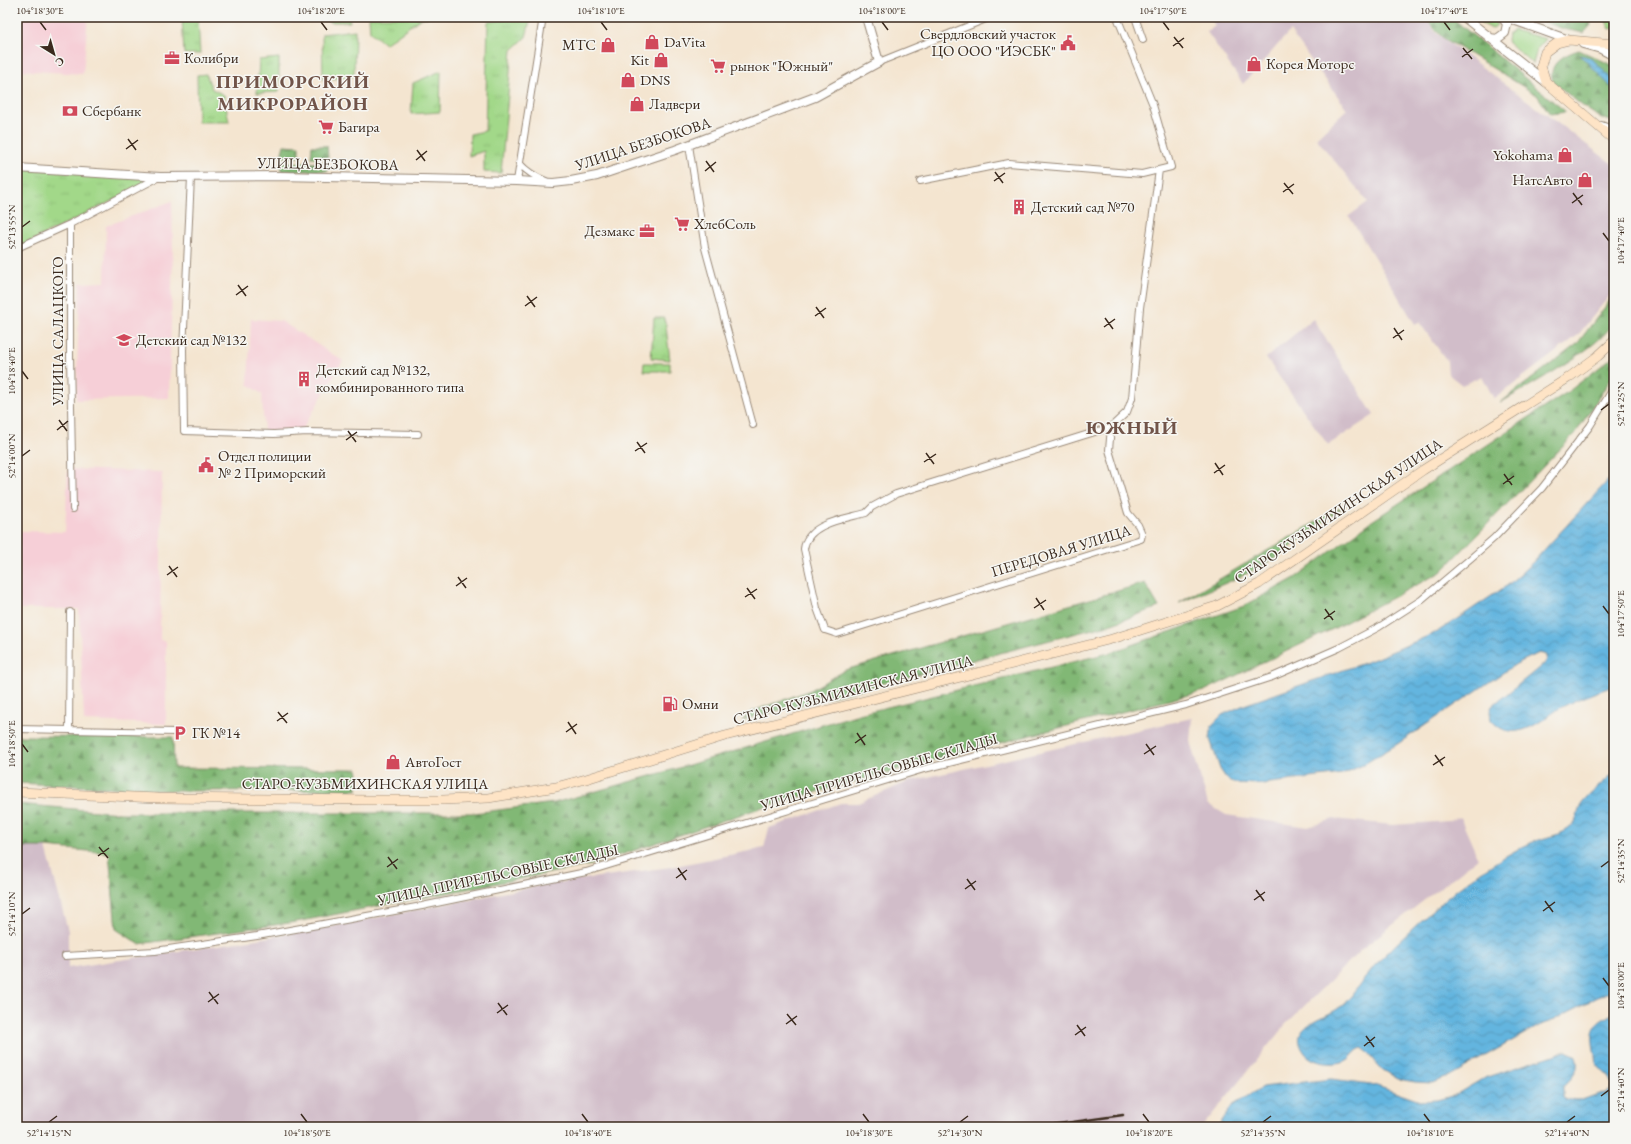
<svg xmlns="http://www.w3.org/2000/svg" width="1631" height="1144" viewBox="0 0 1631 1144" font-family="'EB Garamond',serif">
<defs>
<pattern id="forest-firs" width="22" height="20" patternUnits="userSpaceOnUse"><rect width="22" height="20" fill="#81b875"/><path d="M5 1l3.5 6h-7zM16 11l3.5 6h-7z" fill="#6b965f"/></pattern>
<pattern id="park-tufts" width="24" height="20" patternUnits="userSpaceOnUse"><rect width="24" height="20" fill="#a2d889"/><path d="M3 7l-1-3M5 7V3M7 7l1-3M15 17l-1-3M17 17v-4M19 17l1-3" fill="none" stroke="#8cba76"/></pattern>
<pattern id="water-waves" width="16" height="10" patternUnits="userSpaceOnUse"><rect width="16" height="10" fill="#64b5df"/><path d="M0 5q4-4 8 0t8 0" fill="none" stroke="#5493b4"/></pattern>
</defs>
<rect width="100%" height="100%" fill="#f6f6f2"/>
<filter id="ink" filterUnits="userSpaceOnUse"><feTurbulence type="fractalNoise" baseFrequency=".025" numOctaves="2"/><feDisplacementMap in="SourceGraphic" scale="8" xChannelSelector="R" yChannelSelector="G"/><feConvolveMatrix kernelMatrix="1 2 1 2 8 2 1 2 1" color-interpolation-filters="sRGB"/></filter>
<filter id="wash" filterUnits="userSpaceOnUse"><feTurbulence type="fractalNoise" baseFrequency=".012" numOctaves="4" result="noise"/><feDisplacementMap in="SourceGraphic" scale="16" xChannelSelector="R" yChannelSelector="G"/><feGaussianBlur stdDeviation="0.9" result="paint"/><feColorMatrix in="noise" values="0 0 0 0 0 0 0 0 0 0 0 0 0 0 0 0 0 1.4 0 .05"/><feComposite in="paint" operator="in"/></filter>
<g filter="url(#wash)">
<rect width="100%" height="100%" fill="#f4e5d0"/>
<path fill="#f6cfd7" d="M17 17H88L83 74 17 70Z
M172 201 173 250 169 398 76 400 80 283 105 282 106 226Z
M251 319 281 321 343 361 300 433 264 432 262 394 248 384Z
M68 469 162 472 160 640 166 641V724L84 721 79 609H17V531L65 532Z"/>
<path fill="#d1bdc9" d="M1210 17H1425L1436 33 1614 165V290L1578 335 1494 399 1482 376 1462 385 1448 374 1447 361 1419 322 1415 324 1349 216 1368 202 1316 138 1347 109 1290 31 1243 84 1207 32 1215 26Z
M1313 319 1374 415 1328 445 1266 358Z
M1192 718 1190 741 1208 804 1226 815 1308 827 1334 819 1393 825 1449 821 1460 817 1478 858 1362 949 1285 1025 1202 1127H17V847H46L68 931V968L309 931 548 884 671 867 764 848 769 828 841 803H858L910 781Z"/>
<path fill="#a2d889" stroke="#6e8154" d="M1471 17C1481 17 1492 15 1497 25L1492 29Z
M1604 17H1614V28L1610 29Z
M1514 30 1546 39 1537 49 1533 64 1507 41 1508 34Z"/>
<path fill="url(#forest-firs)" stroke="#5e714a" d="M1424 17H1451L1566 112 1550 114 1537 95 1442 37Z
M1531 17H1589L1591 25 1584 33 1564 29Z
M1579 50 1614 66V121C1597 122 1567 92 1553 82 1547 63 1565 54 1579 50Z
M284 145 299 146V157H281Z
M312 146H327L328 158H311Z
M281 162 328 163V171H281Z
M1614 295C1614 303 1616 313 1614 320 1607 345 1523 389 1500 403L1577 344Z
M1614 356V374L1575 434 1441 572 1335 628 1204 691 922 763 763 807 591 865 296 922 139 944 116 929 109 853 46 847H17V804L120 813H474L554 803 682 767 859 714 1109 653 1244 606 1295 578 1372 521 1569 391Z
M1348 503 1275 559 1240 577 1179 603Z
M1145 583 1159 607 1112 624 742 720 753 711 811 690 845 670Z
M17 736 173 737 174 768 358 769 357 790 174 791 17 783Z"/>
<path fill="url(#park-tufts)" stroke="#6e8154" d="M182 17H198L200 54H184Z
M326 17H349L350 22H330Z
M369 17H428L421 18 385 44 370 32Z
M503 17H531L526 37 512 50 501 173 484 172V151L469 156 470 134 485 131 488 22 503 20Z
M355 30 354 76 323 80 322 34Z
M279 58V92L257 93 259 60Z
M441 71 440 112 411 114 413 83Z
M206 74 212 89 224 95 229 122H198L197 75Z
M17 168 160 177 17 248Z
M654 318H665L670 360 651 358Z
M644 363H670V371H643Z"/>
<path fill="url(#water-waves)" stroke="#50707e" d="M1580 55C1596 57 1603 71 1614 82V90Z
M1614 474V686C1596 692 1579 698 1562 707 1548 715 1534 729 1518 731 1507 733 1498 728 1491 720L1490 711 1492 706 1545 663 1547 659V655L1539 653 1516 664 1396 745 1361 766 1342 774 1262 784 1233 783 1226 778 1220 769 1210 739 1212 725 1222 715 1244 705 1375 659 1437 632 1460 617 1508 585 1533 562Z
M1614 773V989L1570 1011 1555 1020 1543 1024 1524 1034 1448 1077 1433 1083 1415 1082 1398 1079 1380 1068 1363 1048C1355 1049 1354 1056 1347 1060 1336 1066 1313 1064 1305 1053 1284 1025 1328 1019 1344 1004 1356 992 1365 977 1376 964 1405 935 1436 906 1468 881 1488 867 1510 852 1533 842 1544 837 1562 836 1572 826 1578 820 1577 812 1581 805 1590 793 1603 783 1614 773Z
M1614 1013V1127H1218L1232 1106 1262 1087 1331 1079 1371 1084 1420 1101 1437 1100 1455 1095 1484 1078 1566 1051 1575 1055C1582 1069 1571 1077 1563 1086V1097L1565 1100 1579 1101 1610 1090 1612 1087C1614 1078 1604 1074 1599 1067 1594 1062 1596 1056 1594 1050 1590 1027 1595 1023 1614 1013Z"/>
</g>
<g filter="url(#ink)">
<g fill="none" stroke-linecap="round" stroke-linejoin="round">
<g stroke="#988877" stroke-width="8">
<path id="minor" d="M1135 17 1143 40
M879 62 991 17
M689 145 705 248 753 425
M519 163C527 172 535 177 546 181
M191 177 183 350 184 431 274 434 307 432 418 434
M517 181 543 17
M920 181 1009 163 1142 174 1171 167 1153 105 1117 17
M70 224V356L73 509
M17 248 70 224 159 177
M1111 427 896 494 872 507 866 513C845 519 807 523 804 549L817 608 825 630 837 634 1141 539 1142 534 1138 525 1128 513 1109 450 1111 427 1127 412 1132 398 1140 308 1159 170
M17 729 175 732
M69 730 70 612
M65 956 155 951 257 936 422 906 586 872 924 769 1186 705 1272 677 1339 648 1379 627 1421 600 1471 558 1494 538 1542 488 1590 426 1614 387"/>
</g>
<g stroke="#988877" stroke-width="10">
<path id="tertiary" d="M1464 17 1546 82
M1505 17 1569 40
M1490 38 1497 39 1505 33 1507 24 1502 17
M1583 44 1601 49 1614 56
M1601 126 1614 131
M17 168 160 177 279 176 517 181 553 183 571 181 597 176 675 150 815 97 879 62 866 17"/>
</g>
<g stroke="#988877" stroke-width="10">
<path id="secondary" d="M1614 44 1569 40 1557 43 1545 52 1541 66 1546 82 1614 140
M17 792 158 798 368 800H443L488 798 556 787 586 779 725 736 1112 639 1217 606 1259 584 1423 470 1568 378 1598 356 1614 341"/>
</g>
<use href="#minor" stroke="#fff" stroke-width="6"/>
<use href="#tertiary" stroke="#fff" stroke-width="8"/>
<use href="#secondary" stroke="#fee4c6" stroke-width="9"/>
<path stroke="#3b2a1e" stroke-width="2.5" d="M1044 1126 1123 1115"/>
</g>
</g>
<path fill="none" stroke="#3b2a1e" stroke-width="1.5" d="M40 22 46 30M321 22 327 30M601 22 607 30M882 22 888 30M1163 22 1169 30M1444 22 1450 30M1174 37 1183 48M1173 46 1184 38M1463 48 1472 59M1462 57 1473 49M128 139 136 150M126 149 138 140M417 150 425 161M416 160 427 151M706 161 714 172M705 171 716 162M995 172 1003 183M994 181 1005 173M1284 183 1293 194M1283 192 1294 184M1573 193 1582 205M1572 203 1583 195M22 227 30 221M1603 233 1609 241M238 285 246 296M236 295 248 286M527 296 535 307M525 306 537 297M816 307 824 318M815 316 826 308M1105 318 1113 329M1104 327 1115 319M1394 328 1402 340M1393 338 1404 330M22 371 28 379M1601 410 1609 404M59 420 67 431M57 430 68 421M348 431 356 442M346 440 357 432M637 442 645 453M635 451 647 443M926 453 934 464M22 456 30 450M924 462 936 454M1215 463 1223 475M1214 473 1225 465M1504 474 1512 485M1503 484 1514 476M169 566 177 577M167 575 178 567M458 577 466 588M456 586 467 578M747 588 755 599M745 597 757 589M1036 598 1044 610M1603 606 1609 614M1034 608 1046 600M1325 609 1333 620M1324 619 1335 611M278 712 287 723M277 721 288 713M568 722 576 734M566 732 577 724M857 733 865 745M855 743 866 735M22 744 28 752M1146 744 1154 755M1144 754 1156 746M1435 755 1443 766M1433 765 1445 757M99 847 108 858M98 856 109 848M388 857 397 869M387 867 398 859M1601 867 1609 861M678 868 686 880M676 878 687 870M967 879 975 890M965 889 976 881M1256 890 1264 901M1254 900 1265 892M1545 901 1553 912M1543 911 1555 902M22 914 30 908M1603 978 1609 986M209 992 218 1004M208 1002 219 994M498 1003 507 1015M497 1013 508 1005M787 1014 796 1025M786 1024 797 1016M1077 1025 1085 1036M1075 1035 1086 1027M1366 1036 1374 1047M1364 1046 1375 1037M1601 1096 1609 1090M301 1114 307 1122M582 1114 588 1122M863 1114 869 1122M1143 1114 1149 1122M1424 1114 1430 1122M49 1122 57 1116M960 1122 968 1116M1263 1122 1271 1116M1567 1122 1575 1116"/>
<defs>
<g id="shop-bare" transform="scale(1.2)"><path d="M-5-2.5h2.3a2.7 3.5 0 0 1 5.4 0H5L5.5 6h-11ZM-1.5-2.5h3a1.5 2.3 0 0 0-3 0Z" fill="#d1495b" stroke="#f6f6f2" stroke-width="2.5" paint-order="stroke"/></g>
<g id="civic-bare" transform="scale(1.2)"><path d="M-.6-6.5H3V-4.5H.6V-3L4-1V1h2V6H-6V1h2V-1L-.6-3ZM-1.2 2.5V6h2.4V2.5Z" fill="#d1495b" stroke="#f6f6f2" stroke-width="2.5" paint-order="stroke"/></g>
<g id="office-bare" transform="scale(1.2)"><path d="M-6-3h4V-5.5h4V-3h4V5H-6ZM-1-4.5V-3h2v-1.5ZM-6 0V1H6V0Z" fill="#d1495b" stroke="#f6f6f2" stroke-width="2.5" paint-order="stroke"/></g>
<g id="supermarket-bare" transform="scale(1.2)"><path d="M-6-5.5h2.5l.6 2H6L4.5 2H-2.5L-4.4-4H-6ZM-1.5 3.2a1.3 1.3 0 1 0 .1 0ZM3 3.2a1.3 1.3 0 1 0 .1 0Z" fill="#d1495b" stroke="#f6f6f2" stroke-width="2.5" paint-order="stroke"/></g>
<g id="bank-bare" transform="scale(1.2)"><path d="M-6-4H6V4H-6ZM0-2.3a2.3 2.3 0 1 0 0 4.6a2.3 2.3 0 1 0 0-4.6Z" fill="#d1495b" stroke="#f6f6f2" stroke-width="2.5" paint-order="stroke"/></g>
<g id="building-bare" transform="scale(1.2)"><path d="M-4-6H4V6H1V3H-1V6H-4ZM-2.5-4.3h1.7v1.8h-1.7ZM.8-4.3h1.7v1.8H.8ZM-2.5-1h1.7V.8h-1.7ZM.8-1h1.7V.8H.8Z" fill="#d1495b" stroke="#f6f6f2" stroke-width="2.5" paint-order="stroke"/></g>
<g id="school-bare" transform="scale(1.2)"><path d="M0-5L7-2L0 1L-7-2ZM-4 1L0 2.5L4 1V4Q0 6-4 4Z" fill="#d1495b" stroke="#f6f6f2" stroke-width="2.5" paint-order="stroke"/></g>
<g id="fuel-bare" transform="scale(1.2)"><path d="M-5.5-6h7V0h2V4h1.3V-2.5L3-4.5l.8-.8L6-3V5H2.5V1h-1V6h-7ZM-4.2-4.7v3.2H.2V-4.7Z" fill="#d1495b" stroke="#f6f6f2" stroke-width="2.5" paint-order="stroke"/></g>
<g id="parking-bare" transform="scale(1.2)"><path d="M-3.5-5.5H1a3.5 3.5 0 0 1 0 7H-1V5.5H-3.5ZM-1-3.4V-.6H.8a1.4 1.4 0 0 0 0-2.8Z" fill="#d1495b" stroke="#f6f6f2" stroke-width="2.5" paint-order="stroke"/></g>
</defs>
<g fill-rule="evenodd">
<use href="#shop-bare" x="652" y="42"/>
<use href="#civic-bare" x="1068" y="43"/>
<use href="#shop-bare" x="608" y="45"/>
<use href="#office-bare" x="172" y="58"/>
<use href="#shop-bare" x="661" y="60"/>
<use href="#shop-bare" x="1254" y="64"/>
<use href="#supermarket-bare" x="718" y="66"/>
<use href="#shop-bare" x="628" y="80"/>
<use href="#shop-bare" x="637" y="104"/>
<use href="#bank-bare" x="70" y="111"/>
<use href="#supermarket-bare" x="326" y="127"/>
<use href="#shop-bare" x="1565" y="155"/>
<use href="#shop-bare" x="1585" y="180"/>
<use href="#building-bare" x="1019" y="207"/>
<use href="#supermarket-bare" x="682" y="224"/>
<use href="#office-bare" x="647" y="231"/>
<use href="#school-bare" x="124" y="340"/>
<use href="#building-bare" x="304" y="379"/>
<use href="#civic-bare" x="206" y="465"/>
<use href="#fuel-bare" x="670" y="704"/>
<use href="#parking-bare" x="180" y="733"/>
<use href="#shop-bare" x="393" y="762"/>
</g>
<g text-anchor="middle" stroke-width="3" stroke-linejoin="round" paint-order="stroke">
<g font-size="15" fill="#3b2a1e" stroke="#f6f6f2" text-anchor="start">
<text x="1056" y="39" text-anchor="end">Свердловский участок<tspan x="1056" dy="17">ЦО ООО "ИЭСБК"</tspan></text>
<text x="664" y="47">DaVita</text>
<text x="596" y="50" text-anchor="end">МТС</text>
<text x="184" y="63">Колибри</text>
<text x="649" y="65" text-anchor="end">Kit</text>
<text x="1266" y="69">Корея Моторс</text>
<text x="730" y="71">рынок "Южный"</text>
<text x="640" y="85">DNS</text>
<text x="649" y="109">Ладвери</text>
<text x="82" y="116">Сбербанк</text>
<text x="338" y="132">Багира</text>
<text x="1553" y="160" text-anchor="end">Yokohama</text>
<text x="1573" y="185" text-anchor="end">НатсАвто</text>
<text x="1031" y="212">Детский сад №70</text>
<text x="694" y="229">ХлебСоль</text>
<text x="635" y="236" text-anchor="end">Дезмакс</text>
<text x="136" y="345">Детский сад №132</text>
<text x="316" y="375">Детский сад №132,<tspan x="316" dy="17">комбинированного типа</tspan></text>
<text x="218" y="461">Отдел полиции<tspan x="218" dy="17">№ 2 Приморский</tspan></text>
<text x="682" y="709">Омни</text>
<text x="192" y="738">ГК №14</text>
<text x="405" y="767">АвтоГост</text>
</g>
<g font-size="15" fill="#3b2a1e" stroke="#f6f6f2">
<text transform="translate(643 144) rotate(-18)" y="5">УЛИЦА БЕЗБОКОВА</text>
<text transform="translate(328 164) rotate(1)" y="5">УЛИЦА БЕЗБОКОВА</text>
<text transform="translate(58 331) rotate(-90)" y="5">УЛИЦА САЛАЦКОГО</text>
<text transform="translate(1338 511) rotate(-34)" y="5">СТАРО-КУЗЬМИХИНСКАЯ УЛИЦА</text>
<text transform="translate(1061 551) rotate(-17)" y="5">ПЕРЕДОВАЯ УЛИЦА</text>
<text transform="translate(853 690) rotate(-14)" y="5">СТАРО-КУЗЬМИХИНСКАЯ УЛИЦА</text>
<text transform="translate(879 772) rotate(-16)" y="5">УЛИЦА ПРИРЕЛЬСОВЫЕ СКЛАДЫ</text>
<text x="365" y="789">СТАРО-КУЗЬМИХИНСКАЯ УЛИЦА</text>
<text transform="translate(498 875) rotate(-12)" y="5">УЛИЦА ПРИРЕЛЬСОВЫЕ СКЛАДЫ</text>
</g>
<g font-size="19" font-weight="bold" letter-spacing="1" fill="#715449" stroke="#f6f6f2">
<text x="293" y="88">ПРИМОРСКИЙ<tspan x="293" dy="22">МИКРОРАЙОН</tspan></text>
<text x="1132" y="434">ЮЖНЫЙ</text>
</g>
</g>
<rect width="1631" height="1144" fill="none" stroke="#f6f6f2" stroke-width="44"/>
<g transform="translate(54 54) rotate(143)" stroke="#f6f6f2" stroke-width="3" paint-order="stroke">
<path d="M0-3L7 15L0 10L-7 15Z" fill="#3b2a1e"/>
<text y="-6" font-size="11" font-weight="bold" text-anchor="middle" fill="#3b2a1e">С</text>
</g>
<rect x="22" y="22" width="1587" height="1100" fill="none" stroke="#3b2a1e" stroke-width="1.5"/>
<g font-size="10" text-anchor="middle" fill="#3b2a1e">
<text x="40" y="14">104°18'30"E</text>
<text x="321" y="14">104°18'20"E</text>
<text x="601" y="14">104°18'10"E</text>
<text x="882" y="14">104°18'00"E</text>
<text x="1163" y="14">104°17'50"E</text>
<text x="1444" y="14">104°17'40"E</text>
<text transform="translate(11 227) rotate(-90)" y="4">52°13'55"N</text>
<text transform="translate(1620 241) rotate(-90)" y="4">104°17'40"E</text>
<text transform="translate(11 371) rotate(-90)" y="4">104°18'40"E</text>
<text transform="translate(1620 404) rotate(-90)" y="4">52°14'25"N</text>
<text transform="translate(11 456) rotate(-90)" y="4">52°14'00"N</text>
<text transform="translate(1620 614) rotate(-90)" y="4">104°17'50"E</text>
<text transform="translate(11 744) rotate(-90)" y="4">104°18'50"E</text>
<text transform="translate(1620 861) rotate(-90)" y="4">52°14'35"N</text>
<text transform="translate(11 914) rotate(-90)" y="4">52°14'10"N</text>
<text transform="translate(1620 986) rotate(-90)" y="4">104°18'00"E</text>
<text transform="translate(1620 1090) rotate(-90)" y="4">52°14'40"N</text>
<text x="49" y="1136">52°14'15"N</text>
<text x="307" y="1136">104°18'50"E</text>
<text x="588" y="1136">104°18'40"E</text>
<text x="869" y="1136">104°18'30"E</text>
<text x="960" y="1136">52°14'30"N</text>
<text x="1149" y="1136">104°18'20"E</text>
<text x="1263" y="1136">52°14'35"N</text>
<text x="1430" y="1136">104°18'10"E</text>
<text x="1567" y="1136">52°14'40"N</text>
</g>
</svg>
